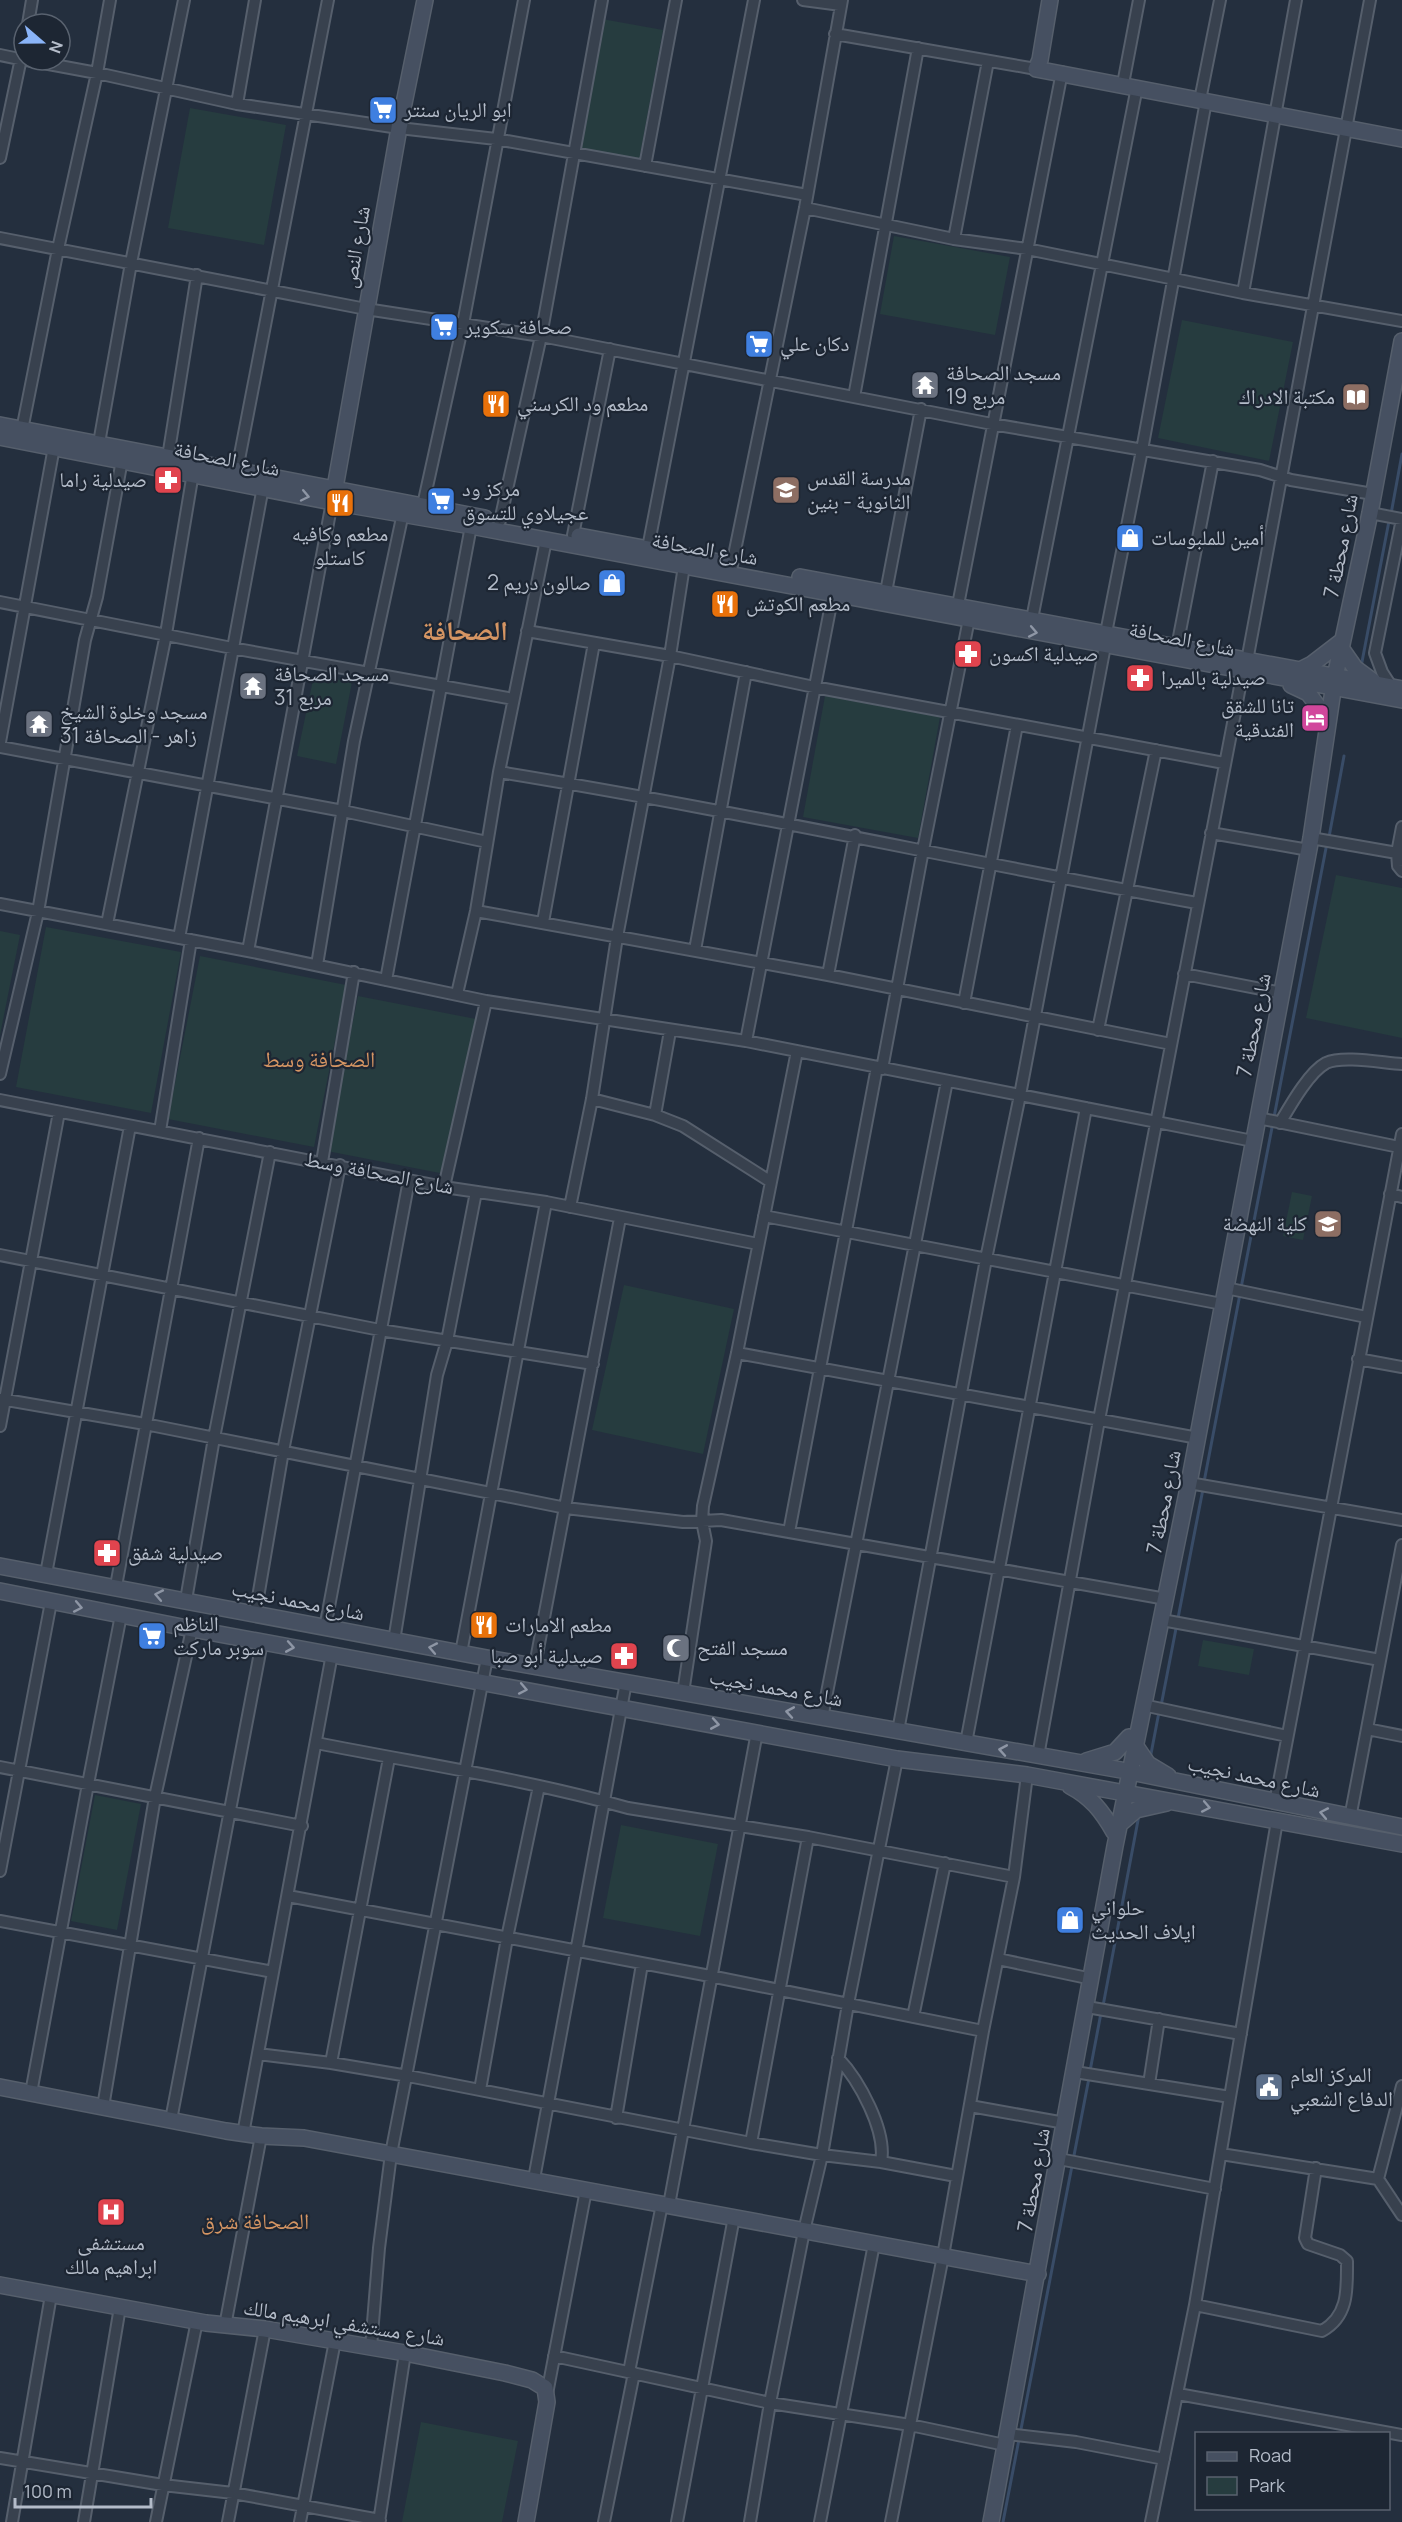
<svg xmlns="http://www.w3.org/2000/svg" width="1402" height="2522" viewBox="0 0 1402 2522" font-family="Manrope,'Noto Naskh Arabic',sans-serif">
<rect width="100%" height="100%" fill="#242f3e"/>
<path fill="#263c3f" d="M602 19 663 30 639 161 578 150Z
M190 108 286 125 264 245 168 228Z
M894 236 1010 257 995 335 880 314Z
M1182 320 1293 342 1269 461 1158 438Z
M314 675 352 682 336 764 297 756Z
M825 696 940 717 918 838 803 817Z
M1336 875 1402 888V1038L1306 1018Z
M46 927 181 952 151 1113 16 1087Z
M0 931 20 935 0 1035Z
M200 956 346 985 314 1147 168 1119Z
M358 996 481 1020 450 1175 327 1151Z
M1292 1192 1312 1196 1303 1240 1283 1236Z
M624 1285 734 1309 703 1454 592 1430Z
M1203 1640 1254 1649 1249 1675 1198 1666Z
M95 1795 141 1804 117 1930 71 1921Z
M621 1825 718 1844 700 1936 603 1918Z
M421 2422 518 2441 502 2522H402Z"/>
<g fill="none" stroke-linecap="round" stroke-linejoin="round">
<path stroke="#394c67" stroke-width="3" d="M1391 514 1402 454
M1361 667 1389 521
M1329 837 1344 756
M1241 1288 1327 843
M1204 1482 1240 1294
M1161 1706 1203 1489
M1150 1759 1159 1712
M1103 2006 1139 1815
M1090 2071 1101 2013
M1003 2522 1089 2078"/>
<g stroke="#565f6c" stroke-width="14">
<path id="street" d="M803 0 841 5
M28 24 32 0
M835 34 1036 69
M0 55 24 60
M27 60 97 73 237 104 399 128 496 139 807 195
M1123 84 1139 0
M1200 100 1220 0
M237 104 255 0
M0 158 24 44
M645 166 676 0
M805 208 954 239 1027 249 1243 293 1402 321
M0 238 366 309 541 336 992 424 1260 470 1291 480 1373 494
M954 239 988 61
M1243 293 1296 0
M854 397 918 48
M22 430 58 249 97 73 110 0
M99 443 131 263 184 0
M168 457 197 275
M237 470 328 0
M423 505 463 324 524 0
M1370 513 1402 519
M500 521 541 336 602 0
M573 535 610 349
M648 548 754 0
M730 575 805 208 842 0
M886 592 921 409
M0 602 232 648 513 699
M958 605 1062 72
M1032 619 1137 87
M527 631 670 656 814 687 1224 763
M1106 633 1142 450 1206 101
M1177 647 1213 461
M1247 661 1370 0
M1393 689 1382 672 1375 653 1402 519
M0 742 54 447
M0 747 343 811 487 842
M499 772C733 810 964 861 1197 903
M1211 833 1309 850
M1311 838 1397 853 1398 866 1402 871
M1397 853 1402 827
M0 904 248 951 486 1001 746 1041 1253 1141
M476 911 828 975 1171 1044
M543 922 594 643
M107 924 166 634 193 473
M179 938 263 487
M695 950 746 672
M248 951 332 502
M317 965 354 741 403 513
M1184 974 1282 993
M828 975 855 835
M386 980 471 526
M457 994 476 911 499 772 546 540
M964 1003 1017 725
M1098 1030 1156 750
M746 1041 833 594
M882 1069 923 850 969 619
M0 1074 38 912 85 640 97 597 122 460
M592 1099 655 1115 683 1126 771 1182
M0 1100 444 1187 546 1202 758 1244
M655 1115 670 1031
M1258 1118 1399 1147
M1280 1123C1290 1106 1309 1072 1326 1063 1343 1055 1383 1063 1402 1064
M160 1131 191 940
M322 1162 354 972
M444 1187 486 1001
M1390 1194 1402 1197
M570 1207 592 1099 617 937 670 656 684 566
M764 1216 1222 1304
M0 1255 380 1330 593 1364
M1226 1288 1366 1317
M737 1353 1198 1438
M1358 1359 1402 1367
M0 1399 145 1424 566 1508 683 1522 721 1520 1166 1599
M0 1426 59 1112
M1189 1483 1402 1520
M789 1532 877 1067
M46 1574 130 1126
M116 1586 199 1138
M186 1600 214 1438 270 1152
M255 1615 283 1451 340 1165
M1162 1620 1380 1660
M325 1628 409 1180
M394 1641 437 1375 447 1341 476 1192
M461 1653 546 1202
M535 1665 620 1218
M683 1693 706 1541 702 1521 703 1506 737 1353 797 1051
M1143 1705 1287 1736
M822 1718 947 1081
M1367 1729 1402 1736
M898 1731 986 1259 1020 1095 1105 646
M317 1743C421 1764 526 1779 628 1808L808 1837 1014 1877
M966 1743 1086 1108
M1038 1756 1099 1420 1243 671
M0 1767 302 1826
M1275 1803 1402 1134
M1350 1818 1402 1545
M0 1871 51 1602
M288 1896 710 1976 983 2031
M0 1921 273 1972
M998 1959 1092 1979
M1087 2007 1241 2034
M913 2017 945 1863
M258 2054 331 2063 408 2076 751 2143 822 2155 881 2162 956 2176
M838 2058C859 2080 887 2131 881 2162
M331 2063 389 1758
M1075 2072 1230 2097 1195 2305 1151 2522
M1149 2084 1159 2019
M1402 2086 1378 2179 1402 2215
M480 2090 507 1938 539 1786
M31 2093 88 1784 121 1615
M1230 2097 1277 1821
M970 2106 1065 2123
M103 2107 155 1797 192 1629
M616 2118 642 1964
M171 2120 262 1642
M243 2134 332 1654
M751 2143 808 1837
M1221 2154 1378 2179
M1059 2159 1215 2189
M534 2179 626 1682
M669 2205 757 1732
M1195 2305 1322 2331C1349 2316 1347 2289 1347 2261L1340 2255 1308 2244 1305 2238 1316 2168
M225 2326 261 2136
M371 2347 379 2248 391 2154 487 1658
M554 2356 770 2403 910 2425 1005 2445
M629 2372 662 2204
M547 2394 586 2190
M1178 2394 1402 2435
M1008 2434 1076 2442 1164 2459
M0 2458 163 2485 233 2493 380 2520
M12 2522 51 2295
M84 2522 120 2307
M156 2522 197 2321
M228 2522 265 2329
M300 2522 335 2341
M379 2522 405 2353
M604 2522 634 2373
M677 2522 734 2217
M750 2522 770 2403 804 2231 822 2155 848 2004 897 1759
M820 2522 874 2244
M891 2522 943 2256 983 2031 1014 1877 1027 1775"/>
</g>
<g stroke="#565f6c" stroke-width="18">
<path id="secondary" d="M1050 0 1040 60 1036 69 1402 139
M0 425 485 518
M0 437 332 502 471 526 1402 700
M333 499 399 128 425 0
M579 536 724 563
M800 577 1402 689
M1341 648 1355 668 1374 682
M1298 671 1312 664 1342 641
M1291 685 1308 693 1328 720
M0 1566 487 1658 1121 1770 1402 1827
M0 1591 192 1629 897 1759 1027 1775 1402 1844
M1135 1745 1148 1764 1168 1776
M1086 1761 1115 1752 1129 1737
M1070 1786C1091 1797 1102 1811 1114 1832
M1121 1823 1136 1810 1167 1803
M0 2087 226 2131 261 2136 304 2138 1038 2274
M0 2285 206 2323 265 2329 405 2353 505 2373 532 2380 545 2388 547 2402 526 2522
M991 2522 1115 1846 1189 1483 1311 838 1335 677 1370 513 1402 341"/>
</g>
<use href="#street" stroke="#38414e" stroke-width="10"/>
<use href="#secondary" stroke="#465061" stroke-width="15"/>
</g>
<defs><path id="oneway-chevron" d="M-2-3.5L2.5 0L-2 3.5" fill="none" stroke-width="1.6" stroke-linecap="round" stroke-linejoin="round" transform="scale(1.5)"/></defs>
<g stroke="#8e96a5">
<use href="#oneway-chevron" transform="translate(305 496) rotate(12)"/>
<use href="#oneway-chevron" transform="translate(1033 632) rotate(11)"/>
<use href="#oneway-chevron" transform="translate(159 1595) rotate(-169)"/>
<use href="#oneway-chevron" transform="translate(78 1607) rotate(11)"/>
<use href="#oneway-chevron" transform="translate(290 1647) rotate(10)"/>
<use href="#oneway-chevron" transform="translate(433 1648) rotate(-169)"/>
<use href="#oneway-chevron" transform="translate(523 1689) rotate(11)"/>
<use href="#oneway-chevron" transform="translate(790 1712) rotate(-170)"/>
<use href="#oneway-chevron" transform="translate(715 1724) rotate(10)"/>
<use href="#oneway-chevron" transform="translate(1003 1750) rotate(-170)"/>
<use href="#oneway-chevron" transform="translate(1206 1807) rotate(11)"/>
<use href="#oneway-chevron" transform="translate(1324 1813) rotate(-169)"/>
</g>
<defs>
<g id="supermarket-square" transform="scale(1.5)"><rect x="-9" y="-9" width="18" height="18" rx="4" fill="#3f7fe0" stroke="#1d2633"/><path d="M-6-5.5h2.5l.6 2H6L4.5 2H-2.5L-4.4-4H-6ZM-1.5 3.2a1.3 1.3 0 1 0 .1 0ZM3 3.2a1.3 1.3 0 1 0 .1 0Z" fill="#fff"/></g>
<g id="temple-square" transform="scale(1.5)"><rect x="-9" y="-9" width="18" height="18" rx="4" fill="#6b7280" stroke="#1d2633"/><path d="M0-6L5-2H3V0L6.5 2.5H4V6H1.5V3h-3V6H-4V2.5H-6.5L-3 0V-2H-5Z" fill="#fff"/></g>
<g id="library-square" transform="scale(1.5)"><rect x="-9" y="-9" width="18" height="18" rx="4" fill="#8d6e63" stroke="#1d2633"/><path d="M-6-4Q-3-5.5-.7-3.5V5Q-3 3-6 4ZM6-4Q3-5.5 .7-3.5V5Q3 3 6 4Z" fill="#fff"/></g>
<g id="restaurant-square" transform="scale(1.5)"><rect x="-9" y="-9" width="18" height="18" rx="4" fill="#e8710a" stroke="#1d2633"/><path d="M-5-6h1v4h1v-4h1v4h1v-4h1v5L-1.5 .5V6h-2V.5L-5-1ZM5-6V6H3V1.5H1.5Q1.5-4 5-6Z" fill="#fff"/></g>
<g id="pharmacy-square" transform="scale(1.5)"><rect x="-9" y="-9" width="18" height="18" rx="4" fill="#e0444e" stroke="#1d2633"/><path d="M-2-6h4v4h4v4h-4v4h-4v-4h-4v-4h4Z" fill="#fff"/></g>
<g id="school-square" transform="scale(1.5)"><rect x="-9" y="-9" width="18" height="18" rx="4" fill="#8d6e63" stroke="#1d2633"/><path d="M0-5L7-2L0 1L-7-2ZM-4 1L0 2.5L4 1V4Q0 6-4 4Z" fill="#fff"/></g>
<g id="shop-square" transform="scale(1.5)"><rect x="-9" y="-9" width="18" height="18" rx="4" fill="#3f7fe0" stroke="#1d2633"/><path d="M-5-2.5h2.3a2.7 3.5 0 0 1 5.4 0H5L5.5 6h-11ZM-1.5-2.5h3a1.5 2.3 0 0 0-3 0Z" fill="#fff"/></g>
<g id="hotel-square" transform="scale(1.5)"><rect x="-9" y="-9" width="18" height="18" rx="4" fill="#d1479c" stroke="#1d2633"/><path d="M-6-4.5h1.5V1H6V5H4.5V3h-9V5H-6ZM-4 0a1.8 1.8 0 1 1 3.6 0ZM.5 0V-2.5h3Q6-2.5 6 0Z" fill="#fff"/></g>
<g id="university-square" transform="scale(1.5)"><rect x="-9" y="-9" width="18" height="18" rx="4" fill="#8d6e63" stroke="#1d2633"/><path d="M0-5L7-2L0 1L-7-2ZM-4 1L0 2.5L4 1V4Q0 6-4 4Z" fill="#fff"/></g>
<g id="mosque-square" transform="scale(1.5)"><rect x="-9" y="-9" width="18" height="18" rx="4" fill="#6b7280" stroke="#1d2633"/><path d="M3.5-4.9A6 6 0 1 0 3.5 4.9A5 5 0 1 1 3.5-4.9Z" fill="#fff"/></g>
<g id="civic-square" transform="scale(1.5)"><rect x="-9" y="-9" width="18" height="18" rx="4" fill="#5c6f8a" stroke="#1d2633"/><path d="M-.6-6.5H3V-4.5H.6V-3L4-1V1h2V6H-6V1h2V-1L-.6-3ZM-1.2 2.5V6h2.4V2.5Z" fill="#fff"/></g>
<g id="hospital-square" transform="scale(1.5)"><rect x="-9" y="-9" width="18" height="18" rx="4" fill="#e0444e" stroke="#1d2633"/><path d="M-5-5h3v3.5h4V-5h3V5h-3V1.5h-4V5h-3Z" fill="#fff"/></g>
</defs>
<g fill-rule="evenodd">
<use href="#supermarket-square" x="383" y="110"/>
<use href="#supermarket-square" x="444" y="327"/>
<use href="#supermarket-square" x="759" y="344"/>
<use href="#temple-square" x="925" y="385"/>
<use href="#library-square" x="1356" y="397"/>
<use href="#restaurant-square" x="496" y="404"/>
<use href="#pharmacy-square" x="168" y="480"/>
<use href="#school-square" x="786" y="490"/>
<use href="#supermarket-square" x="441" y="501"/>
<use href="#restaurant-square" x="340" y="503"/>
<use href="#shop-square" x="1130" y="538"/>
<use href="#shop-square" x="612" y="583"/>
<use href="#restaurant-square" x="725" y="604"/>
<use href="#pharmacy-square" x="968" y="654"/>
<use href="#pharmacy-square" x="1140" y="678"/>
<use href="#temple-square" x="253" y="686"/>
<use href="#hotel-square" x="1315" y="718"/>
<use href="#temple-square" x="39" y="724"/>
<use href="#university-square" x="1328" y="1224"/>
<use href="#pharmacy-square" x="107" y="1553"/>
<use href="#restaurant-square" x="484" y="1625"/>
<use href="#supermarket-square" x="152" y="1636"/>
<use href="#mosque-square" x="676" y="1648"/>
<use href="#pharmacy-square" x="624" y="1656"/>
<use href="#shop-square" x="1070" y="1920"/>
<use href="#civic-square" x="1269" y="2087"/>
<use href="#hospital-square" x="111" y="2212"/>
</g>
<g text-anchor="middle" stroke-width="4.5" stroke-linejoin="round" paint-order="stroke">
<g font-size="21" fill="#b4bcc9" stroke="#1d2633" text-anchor="start">
<text x="404" y="117">ابو الريان سنتر</text>
<text x="465" y="334">صحافة سكوير</text>
<text x="780" y="351">دكان علي</text>
<text x="946" y="380">مسجد الصحافة<tspan x="946" dy="24">مربع 19</tspan></text>
<text x="1335" y="404" text-anchor="end">مكتبة الادراك</text>
<text x="517" y="411">مطعم ود الكرسني</text>
<text x="807" y="485">مدرسة القدس<tspan x="807" dy="24">الثانوية - بنين</tspan></text>
<text x="147" y="487" text-anchor="end">صيدلية راما</text>
<text x="462" y="496">مركز ود<tspan x="462" dy="24">عجيلاوي للتسوق</tspan></text>
<text x="340" y="541" text-anchor="middle">مطعم وكافيه<tspan x="340" dy="24">كاستلو</tspan></text>
<text x="1151" y="545">أمين للملبوسات</text>
<text x="591" y="590" text-anchor="end">صالون دريم 2</text>
<text x="746" y="611">مطعم الكوتش</text>
<text x="989" y="661">صيدلية اكسون</text>
<text x="274" y="681">مسجد الصحافة<tspan x="274" dy="24">مربع 31</tspan></text>
<text x="1161" y="685">صيدلية بالميرا</text>
<text x="1294" y="713" text-anchor="end">تانا للشقق<tspan x="1294" dy="24">الفندقية</tspan></text>
<text x="60" y="719">مسجد وخلوة الشيخ<tspan x="60" dy="24">زاهر - الصحافة 31</tspan></text>
<text x="1307" y="1231" text-anchor="end">كلية النهضة</text>
<text x="128" y="1560">صيدلية شفق</text>
<text x="173" y="1631">الناظم<tspan x="173" dy="24">سوبر ماركت</tspan></text>
<text x="505" y="1632">مطعم الامارات</text>
<text x="697" y="1655">مسجد الفتح</text>
<text x="603" y="1663" text-anchor="end">صيدلية أبو صبا</text>
<text x="1091" y="1915">حلواني<tspan x="1091" dy="24">ايلاف الحديث</tspan></text>
<text x="1290" y="2082">المركز العام<tspan x="1290" dy="24">الدفاع الشعبي</tspan></text>
<text x="111" y="2250" text-anchor="middle">مستشفى<tspan x="111" dy="24">ابراهيم مالك</tspan></text>
</g>
<g font-size="21" fill="#b4bcc9" stroke="#1d2633">
<text transform="translate(356 247) rotate(-80)" y="7">شارع النص</text>
<text transform="translate(227 459) rotate(11)" y="7">شارع الصحافة</text>
<text transform="translate(1341 546) rotate(-79)" y="7">شارع محطة 7</text>
<text transform="translate(705 549) rotate(10)" y="7">شارع الصحافة</text>
<text transform="translate(1182 639) rotate(11)" y="7">شارع الصحافة</text>
<text transform="translate(1254 1025) rotate(-79)" y="7">شارع محطة 7</text>
<text transform="translate(379 1173) rotate(11)" y="7">شارع الصحافة وسط</text>
<text transform="translate(1164 1502) rotate(-79)" y="7">شارع محطة 7</text>
<text transform="translate(298 1601) rotate(11)" y="7">شارع محمد نجيب</text>
<text transform="translate(776 1688) rotate(10)" y="7">شارع محمد نجيب</text>
<text transform="translate(1254 1777) rotate(12)" y="7">شارع محمد نجيب</text>
<text transform="translate(1034 2180) rotate(-80)" y="7">شارع محطة 7</text>
<text transform="translate(344 2323) rotate(9)" y="7">شارع مستشفي ابرهيم مالك</text>
</g>
<g font-size="22" fill="#d59563" stroke="#1d2633">
<text x="319" y="1067">الصحافة وسط</text>
<text x="255" y="2229">الصحافة شرق</text>
</g>
<g font-size="27" font-weight="bold" fill="#d59563" stroke="#1d2633">
<text x="465" y="640">الصحافة</text>
</g>
</g>
<rect x="1195" y="2432" width="195" height="78" fill="#1d2633" stroke="#59626f" stroke-width="1.5"/>
<rect x="1207" y="2452" width="30" height="9" fill="#465061" stroke="#59626f" stroke-width="1.5"/>
<text x="1249" y="2462" font-size="18" fill="#b4bcc9">Road</text>
<rect x="1207" y="2477" width="30" height="18" fill="#263c3f" stroke="#59626f" stroke-width="1.5"/>
<text x="1249" y="2492" font-size="18" fill="#b4bcc9">Park</text>
<g transform="translate(42 42) rotate(110)"><circle r="28" fill="#1d2633" stroke="#59626f" stroke-width="1.5"/>
<path d="M0-4.5L10 22L0 15L-10 22Z" fill="#8ab4f8"/>
<text y="-9" font-size="16" font-weight="bold" text-anchor="middle" fill="#b4bcc9">N</text>
</g>
<path d="M15 2498v9h136v-9" fill="none" stroke="#b4bcc9" stroke-width="3"/>
<text x="24" y="2498" font-size="18" fill="#b4bcc9" stroke="#1d2633" stroke-width="4.5" paint-order="stroke">100 m</text>
</svg>
